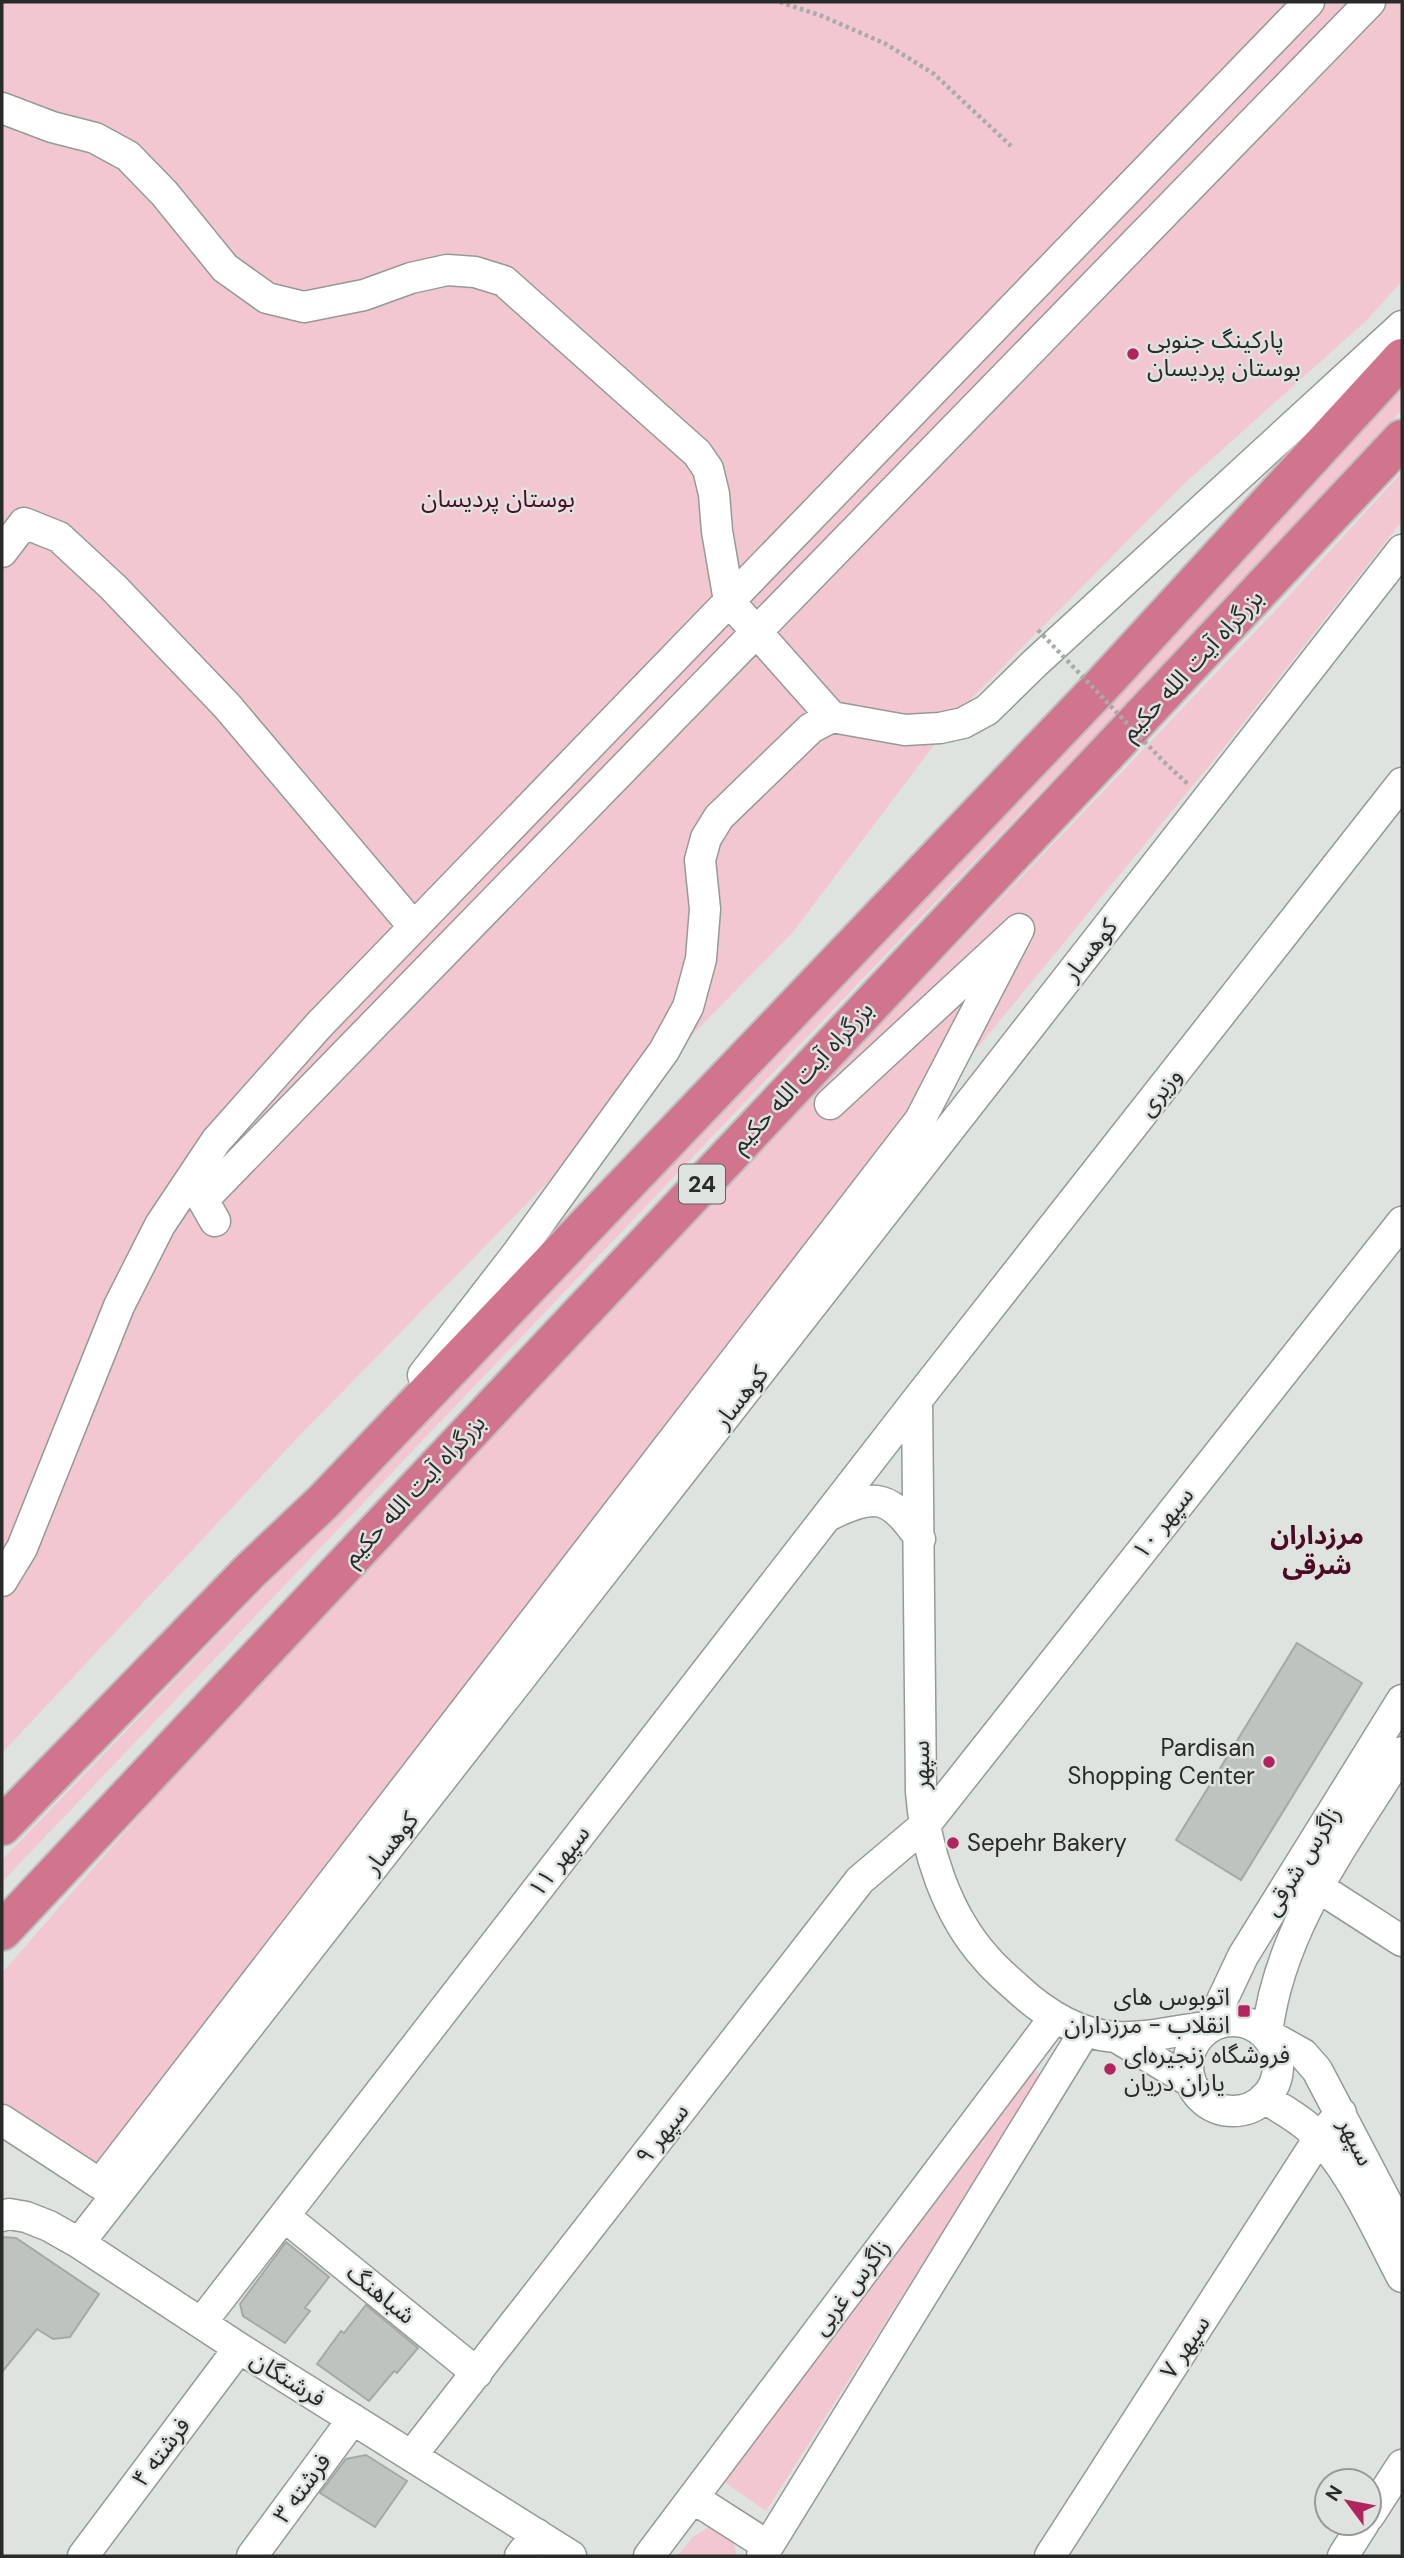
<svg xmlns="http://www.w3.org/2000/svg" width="1404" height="2558" viewBox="0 0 1404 2558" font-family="'DM Sans','Noto Sans Arabic',sans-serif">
<rect width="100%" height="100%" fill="#dee3e0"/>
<path fill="#f2c7d1" d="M2 2H1402V281L1367 320 1186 482 962 708 793 932 301 1434 2 1753Z
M1402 388V410L1218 610 1032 801 2 1882V1860L621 1216 1306 494Z
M1402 472V521L1222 750 942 1091 114 2198 2 2120V1973L282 1652 1279 607Z
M1032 2067 1041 2076 766 2511 721 2480Z
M712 2525C726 2532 736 2539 736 2556H677L693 2537Z"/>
<path fill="#bec3bf" stroke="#a4a9a6" stroke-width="2" d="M1297 1643 1362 1683 1241 1880 1176 1840Z
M2 2237 16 2238 99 2294 70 2337 53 2339 37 2329 2 2372Z
M286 2242 329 2277 305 2308 310 2311 285 2343 243 2316 240 2304Z
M366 2305 418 2348 397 2373 394 2371 369 2401 317 2364 341 2331 344 2333Z
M366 2455 407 2481 375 2527 320 2493 346 2459Z"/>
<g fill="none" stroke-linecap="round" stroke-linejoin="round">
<g stroke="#959a97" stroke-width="33">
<path id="minor" d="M2 108 52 127 95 138 128 156 164 193 225 268 267 298 304 307 364 295 411 278 447 270 475 272 504 281 697 453 708 469 714 494 717 531 729 601 832 717
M2 552 24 523 59 537 113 587 227 706 414 927
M215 1221 203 1200 1370 2
M423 1375 516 1255 664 1051 688 1007 701 959 705 909 700 860 706 838 719 817 811 728 832 717 905 730 940 728 963 723 987 710 1035 663 1402 326
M917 1400 921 1792C925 1849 947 1915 986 1958 995 1969 1006 1978 1017 1988 1044 2013 1076 2034 1115 2037 1146 2039 1180 2030 1210 2026L1243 1956 1402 1700
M830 1515C875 1492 891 1495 920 1539
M2 1581 22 1548 119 1306 160 1225 216 1141 319 1025 1309 2
M1402 1752C1347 1841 1279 1928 1267 2034L1303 2054 1317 2070 1402 2232
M1318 1887 1402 1941
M1188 2066a45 45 0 1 1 90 0a45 45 0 1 1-90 0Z
M1116 2037 1191 2082
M1264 2098C1280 2108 1296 2116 1310 2129 1350 2166 1376 2228 1402 2277
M2 2120 100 2184 920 1120 1019 929 830 1104
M2 2216 9 2214 26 2217 49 2226 79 2243 239 2348 571 2556
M284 2216 477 2373
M79 2243 1402 550
M201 2323 917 1400 1402 783
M412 2455 860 1880 925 1825 1402 1222
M693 2498 768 2546
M1369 2516 1402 2465
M83 2556 239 2348
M252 2556 353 2419
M520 2556 537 2534
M649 2556 1054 2018
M762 2556 1085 2031
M1050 2556 1319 2138 1341 2113
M1343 2556 1364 2523"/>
</g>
<g stroke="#bfbfbf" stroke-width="42">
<path id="highway" d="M2 1826 250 1571 323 1502 1105 682 1402 358
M2 1931C467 1432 938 938 1402 439"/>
</g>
<path stroke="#a7aba9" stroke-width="4.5" stroke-dasharray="3.5 3.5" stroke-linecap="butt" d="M780 2 822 16 886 44 934 74 1011 146
M1164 762 1189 785"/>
<use href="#minor" stroke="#fff" stroke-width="30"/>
<use href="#highway" stroke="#d1758f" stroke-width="38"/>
<path stroke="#a7aba9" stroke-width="4.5" stroke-dasharray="3.5 3.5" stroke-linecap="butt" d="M1038 630 1164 762"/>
</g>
<g fill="#b1245d" stroke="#dee3e0" stroke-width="2.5">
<circle cx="1133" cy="354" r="7"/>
<circle cx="1269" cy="1762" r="7"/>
<circle cx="953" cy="1843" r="7"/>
<rect x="1237" y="2004" width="14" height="14" rx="3.5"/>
<circle cx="1110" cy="2069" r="7"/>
</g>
<g text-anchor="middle" stroke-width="5" stroke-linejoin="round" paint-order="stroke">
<rect fill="#dee3e0" stroke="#5f6261" stroke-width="2" x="679" y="1164.5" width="46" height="39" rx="5"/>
<g font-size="23" font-weight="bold" fill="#292b2a">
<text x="702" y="1192">24</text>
</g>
<g font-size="24" fill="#292b2a" stroke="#dee3e0" text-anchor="start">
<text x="1147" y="348">پارکینگ جنوبی<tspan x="1147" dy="28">بوستان پردیسان</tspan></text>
<text x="1255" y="1756" text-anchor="end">Pardisan<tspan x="1255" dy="28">Shopping Center</tspan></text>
<text x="967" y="1851">Sepehr Bakery</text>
<text x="1230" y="2005" text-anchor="end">اتوبوس های<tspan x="1230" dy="28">انقلاب - مرزداران</tspan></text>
<text x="1124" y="2063">فروشگاه زنجیره‌ای<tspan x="1124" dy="28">یاران دریان</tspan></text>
</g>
<g font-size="24" fill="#4f0b26" stroke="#dee3e0">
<text x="498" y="507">بوستان پردیسان</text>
</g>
<g font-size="24" fill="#292b2a" stroke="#dee3e0">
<text transform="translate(1192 665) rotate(-47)" y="8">بزرگراه آیت الله حکیم</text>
<text transform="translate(1090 950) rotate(-52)" y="8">کوهسار</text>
<text transform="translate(802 1077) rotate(-47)" y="8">بزرگراه آیت الله حکیم</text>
<text transform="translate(1160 1092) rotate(-52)" y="8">وزیری</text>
<text transform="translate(741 1397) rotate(-52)" y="8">کوهسار</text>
<text transform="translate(414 1490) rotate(-47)" y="8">بزرگراه آیت الله حکیم</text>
<text transform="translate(1163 1523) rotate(-52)" y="8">سپهر ۱۰</text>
<text transform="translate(921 1765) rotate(-91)" y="8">سپهر</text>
<text transform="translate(391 1843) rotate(-52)" y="8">کوهسار</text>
<text transform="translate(559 1861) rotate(-52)" y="8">سپهر ۱۱</text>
<text transform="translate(1302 1861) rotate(-58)" y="8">زاگرس شرقی</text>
<text transform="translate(662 2134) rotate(-52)" y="8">سپهر ۹</text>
<text transform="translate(1356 2142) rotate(63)" y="8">سپهر</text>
<text transform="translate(851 2287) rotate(-53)" y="8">زاگرس غربی</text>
<text transform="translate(381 2294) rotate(39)" y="8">شباهنگ</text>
<text transform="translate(1185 2347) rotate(-57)" y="8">سپهر ۷</text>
<text transform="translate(288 2379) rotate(32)" y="8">فرشتگان</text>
<text transform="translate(161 2452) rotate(-53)" y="8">فرشته ۴</text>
<text transform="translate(302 2488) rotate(-54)" y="8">فرشته ۳</text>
</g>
<g font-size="26" font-weight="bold" fill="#4d0a25" stroke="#dee3e0">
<text x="1317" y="1544">مرزداران<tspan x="1317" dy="30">شرقی</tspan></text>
</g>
</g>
<rect width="1404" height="2558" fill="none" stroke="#292b2a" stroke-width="7"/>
<g transform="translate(1348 2502) rotate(302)"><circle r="33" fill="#dee3e0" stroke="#969997" stroke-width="2"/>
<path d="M0-5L12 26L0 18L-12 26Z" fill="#b1245d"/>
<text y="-10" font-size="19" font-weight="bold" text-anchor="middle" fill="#292b2a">N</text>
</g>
</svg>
